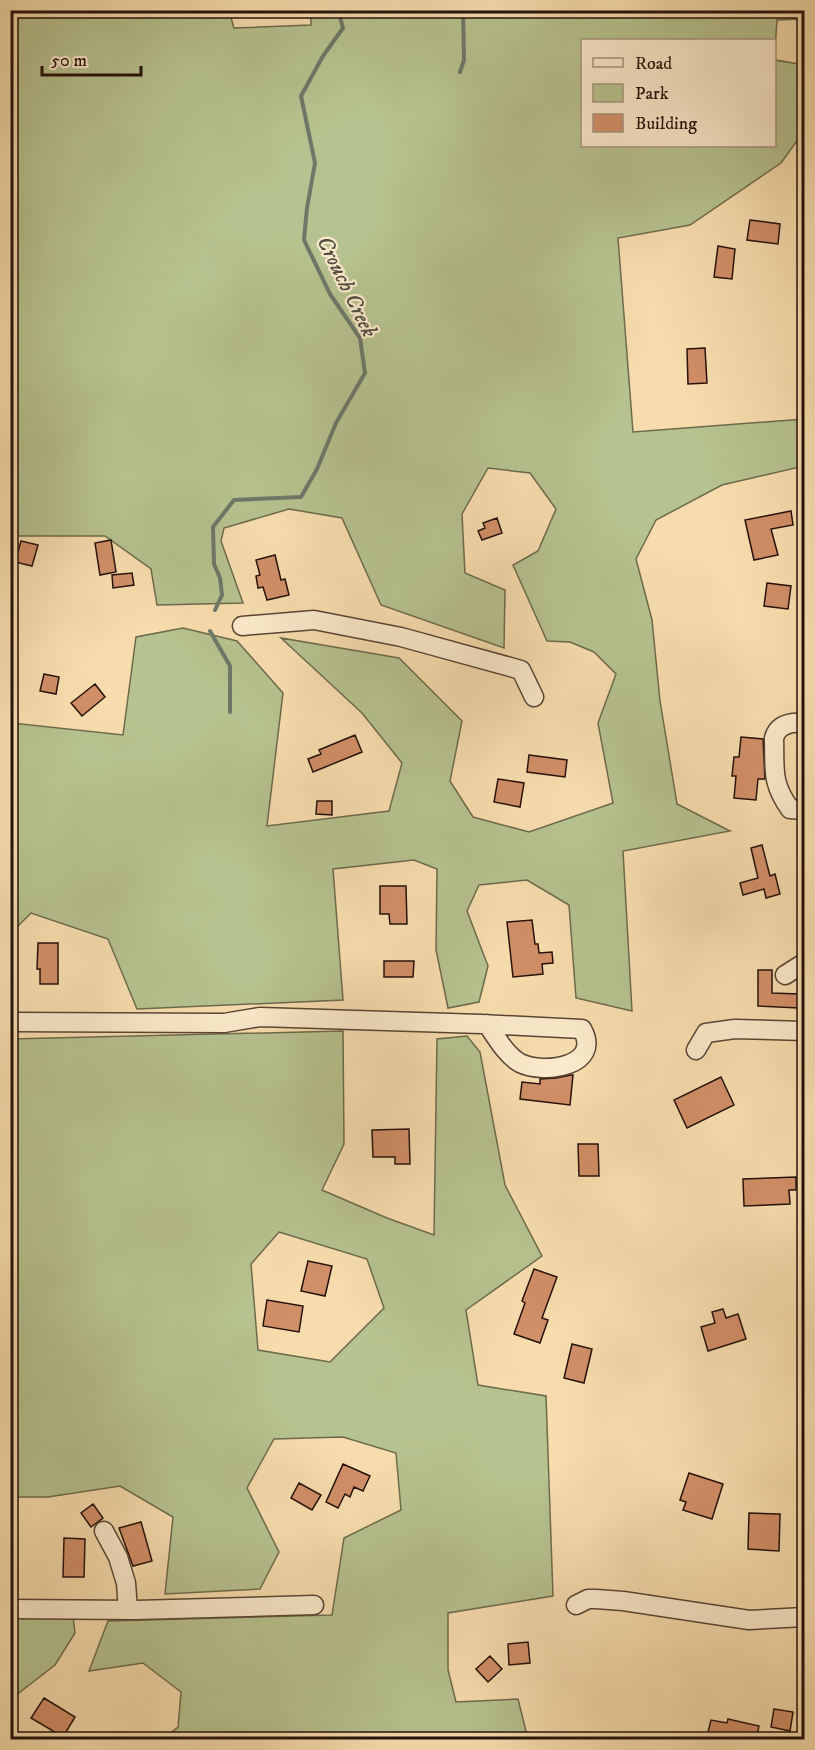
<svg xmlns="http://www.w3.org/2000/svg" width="815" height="1750" viewBox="0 0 815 1750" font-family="'IM FELL DW Pica',serif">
<rect width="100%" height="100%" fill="#f7ddae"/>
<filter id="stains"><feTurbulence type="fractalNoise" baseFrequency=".00333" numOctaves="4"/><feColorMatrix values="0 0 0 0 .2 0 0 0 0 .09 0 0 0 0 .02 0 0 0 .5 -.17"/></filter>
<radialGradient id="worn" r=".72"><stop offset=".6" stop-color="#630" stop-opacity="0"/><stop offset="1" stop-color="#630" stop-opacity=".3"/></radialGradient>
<path fill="#b6c28f" stroke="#6d6a4c" stroke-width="1.5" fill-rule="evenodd" d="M311 10 804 11V19L777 20 775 49 774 40H582V146H774L775 60 804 65V131L781 163 690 225 618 238 633 432 804 419V466L722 485 656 520 636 559 652 620 660 701 677 804 730 831 623 851 632 1011 576 998 569 905 527 880 479 885 467 911 488 966 479 1002 448 1008 436 950 437 869 414 860 333 869 343 1000 137 1009 108 939 31 913 11 933 10 726 12 723 123 735 136 637 183 628 237 641 283 693 267 826 389 811 402 763 362 713 281 638 399 658 462 721 450 781 473 817 529 832 613 803 598 723 616 674 594 652 570 642 547 641 513 565 538 551 556 509 530 473 488 468 462 514 465 573 505 590 504 648 381 605 342 518 289 509 224 528 221 541 243 603 157 605 151 569 105 536H17L11 554V11H229L234 28 311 25Z
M343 1031 344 1144 322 1190 387 1218 434 1235 437 1039 467 1036 480 1052 505 1185 542 1256 466 1310 478 1385 546 1396 553 1596 448 1613V1670L456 1702 518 1699 528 1739H163L178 1727 181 1692 143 1663 89 1671 108 1621 332 1615 344 1538 401 1510 396 1453 343 1437 274 1439 247 1488 279 1552 260 1589 165 1594 173 1517 120 1486 48 1497H11V1039ZM279 1232 367 1259 384 1308 330 1362 258 1350 251 1264Z
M73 1617 75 1633 55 1665 11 1699V1618Z"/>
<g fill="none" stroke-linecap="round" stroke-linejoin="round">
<path stroke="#6d7868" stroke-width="4" d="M460 72 464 60 463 10
M215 610 222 595 220 578 214 564 213 527 234 500 301 497 317 469 336 423 365 373 360 338 330 294 304 240 307 208 315 163 301 96 323 56 343 28 338 10
M210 631 230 666V712"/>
</g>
<path fill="#d18f68" stroke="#24110a" stroke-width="1.5" d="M750 220 780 224 778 244 747 240Z
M718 246 735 249 732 279 714 277Z
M705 348 707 383 688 384 687 349Z
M791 511 793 525 771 529 778 555 754 560 745 520Z
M497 518 502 533 482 540 478 531 485 528 483 523Z
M111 540 116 572 100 575 95 543Z
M21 541 38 545 32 566 15 562Z
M275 555 281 580 285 579 289 595 267 600 263 587 258 588 256 576 260 575 256 560Z
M132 573 134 585 113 588 112 575Z
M767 583 791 586 788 609 764 606Z
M44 674 59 677 56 694 40 691Z
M95 684 105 697 82 716 71 703Z
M355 735 362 752 313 772 308 759 321 754 319 750Z
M741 737 763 739 765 779H758L756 800 734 798 736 776H732L734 757H739Z
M529 755 567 760 565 777 527 772Z
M498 779 524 783 520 807 494 802Z
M317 801H332V815L316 814Z
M762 845 770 876 775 874 780 894 766 898 764 889 743 895 740 883 758 878 751 848Z
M380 886H406L407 924H390L389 914H380Z
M532 920 535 944H538L539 953 552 952 553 963 542 964 543 974 513 977 507 922Z
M38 943H58V984H40V969H37Z
M384 961H414L413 977H384Z
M758 970H772V993L799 994V1008L758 1006Z
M571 1075H573L570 1105 520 1099 522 1082 540 1084V1079L556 1078Z
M721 1077 734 1105 687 1128 674 1100Z
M409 1129 410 1164H395V1157H373L372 1130Z
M578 1144H598L599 1176H579Z
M796 1177V1190H789L790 1204 744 1206 743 1179Z
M308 1261 332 1266 325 1296 301 1291Z
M534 1269 557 1277 542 1318 548 1320 540 1343 514 1334 525 1303 522 1301Z
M267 1300 303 1306 299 1332 263 1326Z
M723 1309 726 1318 738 1314 746 1339 708 1351 701 1327 715 1323 712 1312Z
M572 1344 592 1349 584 1383 564 1378Z
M343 1464 370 1476 363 1491 354 1487 350 1497 345 1494 338 1508 326 1502Z
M689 1473 723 1484 712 1519 683 1510 686 1502 680 1500Z
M299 1483 321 1495 312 1510 291 1498Z
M93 1504 103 1518 91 1527 81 1513Z
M749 1513 780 1514 779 1551 748 1549Z
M141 1522 152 1561 133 1566 119 1528Z
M64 1538 85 1539 84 1577H63Z
M528 1642 530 1663 509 1665 508 1644Z
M490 1656 502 1669 488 1682 476 1669Z
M44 1698 75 1717 63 1737 31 1718Z
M774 1709 793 1712 790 1731 771 1727Z
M728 1719 759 1726 756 1740 737 1737V1740H706L711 1720 727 1723Z"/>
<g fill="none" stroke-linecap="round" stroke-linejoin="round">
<g stroke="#594433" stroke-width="21">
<path id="minor" d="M242 626 314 620 401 637 521 670 534 697
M804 723C791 722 778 724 774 738 775 770 771 782 790 809L804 810
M785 975 804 963
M10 1022 224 1023 260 1017 481 1024 582 1029C603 1066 544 1075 520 1063 506 1055 496 1037 487 1024
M696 1050 706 1033 735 1029 804 1031
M104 1531 118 1557 126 1583 128 1610
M576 1605 588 1599H596L623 1601 749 1620 804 1617
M10 1609 136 1610 314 1605"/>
</g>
<use href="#minor" stroke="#fae9ca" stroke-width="18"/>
</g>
<g text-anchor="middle" stroke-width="4.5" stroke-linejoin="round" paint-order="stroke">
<g font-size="22" font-style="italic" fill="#4f4d41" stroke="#fae9ca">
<text transform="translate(348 286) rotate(64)" y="8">Crouch Creek</text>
</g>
</g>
<rect width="815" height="1750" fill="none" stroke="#f7ddae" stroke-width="36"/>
<rect x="12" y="12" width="791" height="1726" fill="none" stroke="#24110a" stroke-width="3"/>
<rect x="18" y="18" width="779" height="1714" fill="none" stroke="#24110a" stroke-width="1.5"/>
<rect x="581" y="39" width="195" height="108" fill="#fae9ca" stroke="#a4937d" stroke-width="1.5"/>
<rect x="593" y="58" width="30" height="9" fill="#fae9ca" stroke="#a4937d" stroke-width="1.5"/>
<text x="635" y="69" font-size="18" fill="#24110a">Road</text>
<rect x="593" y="84" width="30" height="18" fill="#b6c28f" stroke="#a4937d" stroke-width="1.5"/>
<text x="635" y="99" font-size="18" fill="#24110a">Park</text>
<rect x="593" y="114" width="30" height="18" fill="#d18f68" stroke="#a4937d" stroke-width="1.5"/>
<text x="635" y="129" font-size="18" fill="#24110a">Building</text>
<path d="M42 66v9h99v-9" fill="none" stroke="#24110a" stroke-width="3"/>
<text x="51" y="66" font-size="18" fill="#24110a" stroke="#fae9ca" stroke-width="4.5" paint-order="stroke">50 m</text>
<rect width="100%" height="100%" filter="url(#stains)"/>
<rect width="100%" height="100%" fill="url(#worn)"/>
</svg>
